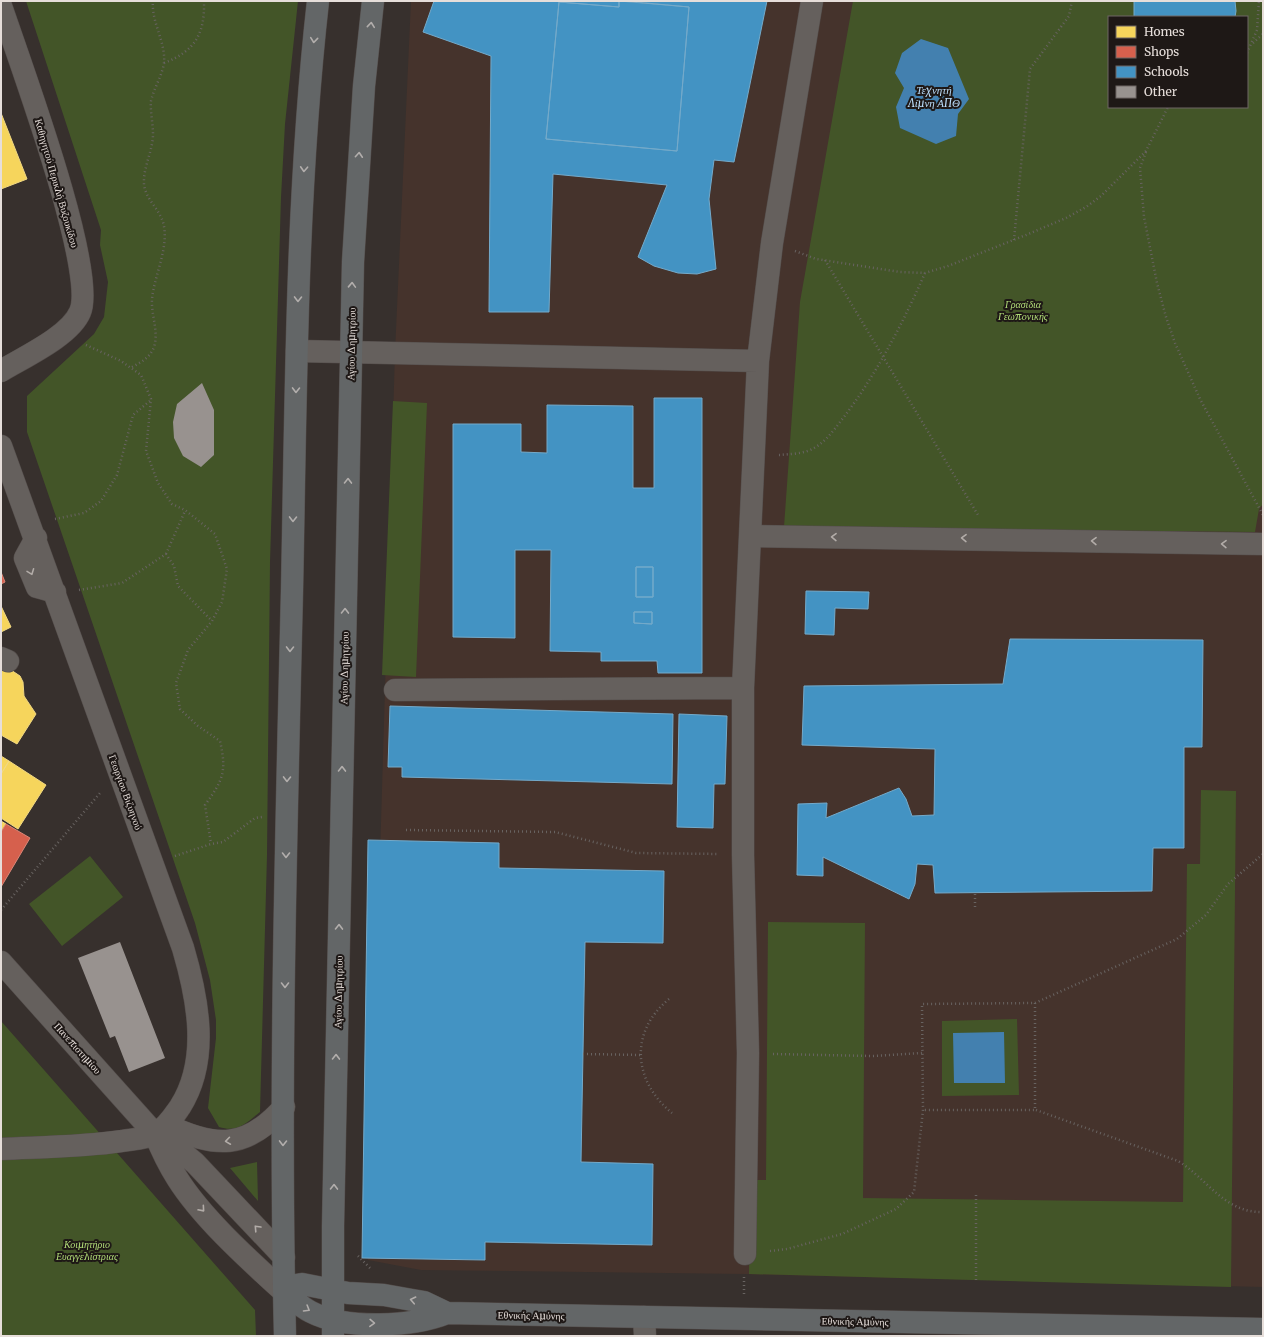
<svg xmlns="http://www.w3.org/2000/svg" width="1264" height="1337" viewBox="0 0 1264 1337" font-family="Merriweather,serif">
<rect width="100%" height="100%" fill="#37302d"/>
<path fill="#45332c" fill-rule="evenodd" d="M411 1H1263V1287L744 1274 421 1270 368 1260 395 352ZM1109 17H1247V107H1109Z"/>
<path fill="#435528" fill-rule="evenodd" d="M26 1H298L285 124 281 197 270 562 267 855 260 1112C246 1123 238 1133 219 1127L208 1108 216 1038V1020L210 980 195 923 27 432V396L94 334 104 317 108 282 100 245 101 230Z
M853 1H1263V504L1259 509 1255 532 784 527 800 302ZM1109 17H1247V107H1109Z
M393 401 427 403 416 677 382 675Z
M1201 790 1236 791 1231 1287 749 1274 750 1180H766L768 922 865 923 863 1198 1183 1202 1187 864H1200Z
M90 856 123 897 62 946 29 904Z
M1017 1019 1019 1095 942 1096V1021Z
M1 1021 255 1310 256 1336H1Z
M257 1162 258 1201 230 1168Z"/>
<path fill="#4380af" d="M921 39 948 48 969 99 958 114 956 136 936 144 900 128 896 107 904 88 895 73 902 53Z
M1004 1032 1005 1083H954L953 1033Z"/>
<path fill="#f6d55c" stroke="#f1d882" d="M1 113 27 179 1 189Z
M1 606 11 627 1 632Z
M1 668 11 670 20 676 23 682 24 696 36 714 17 744 1 735Z
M1 756 9 761 1 774Z
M9 761 46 785 18 829 1 818V774Z
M1 821 6 824 1 832Z"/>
<path fill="#d6604d" stroke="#db8677" d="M1 572 5 582 1 584Z
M6 824 30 838 1 887V832Z"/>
<path fill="#4393c3" stroke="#74aaca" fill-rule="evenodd" d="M434 1H619V7L559 2 546 139 677 151 689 7 625 1H767L734 162 714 160 709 199 716 269 697 274 678 273 654 266 638 257 667 185 553 174 549 312H489L491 56 423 32Z
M619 1 689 7 677 151 546 139 559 2 619 7Z
M1134 1H1235L1236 11 1235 17H1134Z
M654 398H702V673H658L657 661H601V652L550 651 551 550H515V638L453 637V424H521V452L547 453V405L633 406V488H654ZM636 567H653V597H636ZM634 612H652V624L634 623Z
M636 567H653V597H636Z
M806 591 869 592 868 609 835 608 834 635 805 634Z
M634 612H652V624L634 623Z
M1010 639 1203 640 1202 747H1184V848H1153L1152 891 935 893 933 865 917 864 915 884 909 899 823 857V876L797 875 798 804 827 803 826 818 899 788 906 799 912 816 934 815 935 749 802 745 804 686 1003 684Z
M390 706 673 714 672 784 402 777V767H388Z
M679 714 727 716 725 784H714L713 828 677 827Z
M368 840 499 843V868L664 871 663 943 585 942 581 1162 653 1164 652 1245 485 1242V1260L362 1258Z"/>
<path fill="#98928f" d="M202 383 214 410V455L201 467 183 456 174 438 173 422 177 404Z
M120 942 165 1058 129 1072 115 1036 110 1038 78 958Z"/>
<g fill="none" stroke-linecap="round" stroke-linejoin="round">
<g stroke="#534c4a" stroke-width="23">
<path id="minor" d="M1 6C18 57 98 272 80 312 70 336 24 357 1 371
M297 351 758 361
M1 446 183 948C198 999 210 1060 180 1107 173 1117 166 1128 155 1134 145 1139 133 1139 122 1141 82 1147 41 1147 1 1149
M751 536 1263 544
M36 538 25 558 37 587 55 592
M1 658 8 661
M395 690 743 688
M1 962 155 1134 178 1149 195 1163 284 1257
M167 1125C215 1148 246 1150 284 1107
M155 1134C161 1149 168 1164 177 1178 202 1218 249 1260 284 1292
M745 1254 748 1053 743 855V688L758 361 772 243 812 1
M644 1317 645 1336"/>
</g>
<g stroke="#534c4a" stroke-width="23">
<path id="major" d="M284 1292C293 1299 301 1307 311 1312 346 1330 412 1327 447 1313L1263 1329
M284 1292 296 1285 302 1284 348 1293 384 1295 412 1300 424 1302 447 1313
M285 1336C279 1088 286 839 292 591 296 394 296 197 318 1
M333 1336V1226L353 262 364 86 373 1"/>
</g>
<path stroke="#686361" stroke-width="2.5" stroke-dasharray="1 3" stroke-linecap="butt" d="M1253 43 1263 34
M1247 53 1257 30 1259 1
M164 63C195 51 205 34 204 1
M1146 152 1140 168 1144 217 1157 283 1166 317 1175 343 1200 399 1263 515
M1014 240 1030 69 1069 16 1072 1
M795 251 816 259 900 272 925 273 948 266 1026 235 1066 218 1086 207 1101 196 1146 151 1168 107
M825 260 978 515
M86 345 121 361 141 375 151 399 146 451 158 483 172 504 185 510 215 534 227 569 222 602 212 621 188 650 176 683 180 709 198 726 220 741C227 772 223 780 205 805L211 844
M132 367C141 362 150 358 154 347 159 332 151 315 152 299 154 276 170 246 163 222 159 209 145 198 144 184 143 167 153 151 153 134 153 123 150 111 151 101 154 88 162 76 164 63 166 42 151 22 153 1
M779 455C790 454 804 454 814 448 827 441 835 428 844 417 877 373 903 323 925 273
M55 519 84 513 101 501 117 475 133 415 151 400
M166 554 185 511
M79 590 122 583 166 554 174 566 178 586 212 621
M406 830 555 832 636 853 719 854
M175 856 211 844 223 842 255 818 262 817
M975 907V893
M1 910 100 793
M669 999C629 1032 633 1081 672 1113
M1035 1003 1177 939 1206 915 1228 884 1263 854
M583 1054 641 1055
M773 1054 872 1056 922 1053
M1036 1110 1178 1161C1208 1179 1224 1213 1263 1212
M770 1251 787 1249 842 1234 896 1209 914 1192 923 1110 922 1004 1035 1003V1110H923
M358 1256 370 1268
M976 1280V1193
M744 1294V1277"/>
<use href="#minor" stroke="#65605d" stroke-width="22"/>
<use href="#major" stroke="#636667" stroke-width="22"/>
</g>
<defs><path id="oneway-chevron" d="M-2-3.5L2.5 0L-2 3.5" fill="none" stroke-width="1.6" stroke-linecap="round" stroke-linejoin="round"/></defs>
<g stroke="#b2aeac">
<use href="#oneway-chevron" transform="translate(371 25) rotate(-84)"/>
<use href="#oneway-chevron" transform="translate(314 40) rotate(96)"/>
<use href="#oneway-chevron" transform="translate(359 155) rotate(-86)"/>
<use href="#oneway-chevron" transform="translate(304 169) rotate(93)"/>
<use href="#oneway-chevron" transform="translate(352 285) rotate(-88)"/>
<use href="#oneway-chevron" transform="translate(298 299) rotate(91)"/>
<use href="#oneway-chevron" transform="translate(296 390) rotate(91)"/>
<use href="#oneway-chevron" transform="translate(348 481) rotate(-89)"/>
<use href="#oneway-chevron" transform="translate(293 519) rotate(91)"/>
<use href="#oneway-chevron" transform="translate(345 611) rotate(-89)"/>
<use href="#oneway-chevron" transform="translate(290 649) rotate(91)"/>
<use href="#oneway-chevron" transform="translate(342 769) rotate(-89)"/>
<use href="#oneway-chevron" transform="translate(287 779) rotate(91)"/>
<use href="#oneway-chevron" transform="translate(286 855) rotate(90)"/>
<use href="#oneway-chevron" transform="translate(339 927) rotate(-89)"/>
<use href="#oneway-chevron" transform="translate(285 985) rotate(90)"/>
<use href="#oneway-chevron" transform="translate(336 1057) rotate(-89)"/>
<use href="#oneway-chevron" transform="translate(283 1143) rotate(91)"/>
<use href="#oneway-chevron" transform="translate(334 1187) rotate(-89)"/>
<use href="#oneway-chevron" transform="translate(413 1300) rotate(-168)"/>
<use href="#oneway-chevron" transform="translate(307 1309) rotate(31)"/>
<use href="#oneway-chevron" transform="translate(372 1323) rotate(2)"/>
</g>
<g stroke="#b2aca8">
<use href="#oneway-chevron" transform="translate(834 537) rotate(-179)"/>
<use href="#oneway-chevron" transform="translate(964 538) rotate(-179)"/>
<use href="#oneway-chevron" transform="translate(1094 541) rotate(-179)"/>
<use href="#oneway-chevron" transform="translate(1224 544) rotate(-179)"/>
<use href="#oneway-chevron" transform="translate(31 572) rotate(69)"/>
<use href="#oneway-chevron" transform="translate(228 1141) rotate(172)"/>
<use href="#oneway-chevron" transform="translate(202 1209) rotate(49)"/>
<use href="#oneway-chevron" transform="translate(257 1228) rotate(-133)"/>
</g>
<g text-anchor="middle" stroke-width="4" stroke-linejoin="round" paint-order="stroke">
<g font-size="10" fill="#e6deda" stroke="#1e1816">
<text transform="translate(57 183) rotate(74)" y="4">Καθηγητού Περικλή Βυζουκίδου</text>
<text transform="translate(351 344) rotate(-89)" y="4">Αγίου Δημητρίου</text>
<text transform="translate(344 668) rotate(-89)" y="4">Αγίου Δημητρίου</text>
<text transform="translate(126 792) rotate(70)" y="4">Γεωργίου Βιζυηνού</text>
<text transform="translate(338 992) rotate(-89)" y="4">Αγίου Δημητρίου</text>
<text transform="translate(78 1048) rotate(48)" y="4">Πανεπιστημίου</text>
<text transform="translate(531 1315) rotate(1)" y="4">Εθνικής Αμύνης</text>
<text transform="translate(855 1321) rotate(1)" y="4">Εθνικής Αμύνης</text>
</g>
<g font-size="10" font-style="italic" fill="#b0db77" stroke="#1e1816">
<text x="1023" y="308">Γρασίδια<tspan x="1023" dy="12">Γεωπονικής</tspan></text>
<text x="87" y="1248">Κοιμητήριο<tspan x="87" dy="12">Ευαγγελίστριας</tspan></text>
</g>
<g font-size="11" font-style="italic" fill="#baddfa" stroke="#1e1816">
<text x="934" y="94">Τεχνητή<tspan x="934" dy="13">Λίμνη ΑΠΘ</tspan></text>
</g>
</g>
<rect width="1264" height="1337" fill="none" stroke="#e6deda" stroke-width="4"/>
<rect x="1108" y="16" width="140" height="92" fill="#1e1816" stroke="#6e6764"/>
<rect x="1116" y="26" width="20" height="12" fill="#f6d55c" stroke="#6e6764"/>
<text x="1144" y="36" font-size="12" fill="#e6deda">Homes</text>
<rect x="1116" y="46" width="20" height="12" fill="#d6604d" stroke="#6e6764"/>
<text x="1144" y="56" font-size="12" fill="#e6deda">Shops</text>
<rect x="1116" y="66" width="20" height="12" fill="#4393c3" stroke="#6e6764"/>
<text x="1144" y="76" font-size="12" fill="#e6deda">Schools</text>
<rect x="1116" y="86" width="20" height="12" fill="#98928f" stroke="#6e6764"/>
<text x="1144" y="96" font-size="12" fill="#e6deda">Other</text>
</svg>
